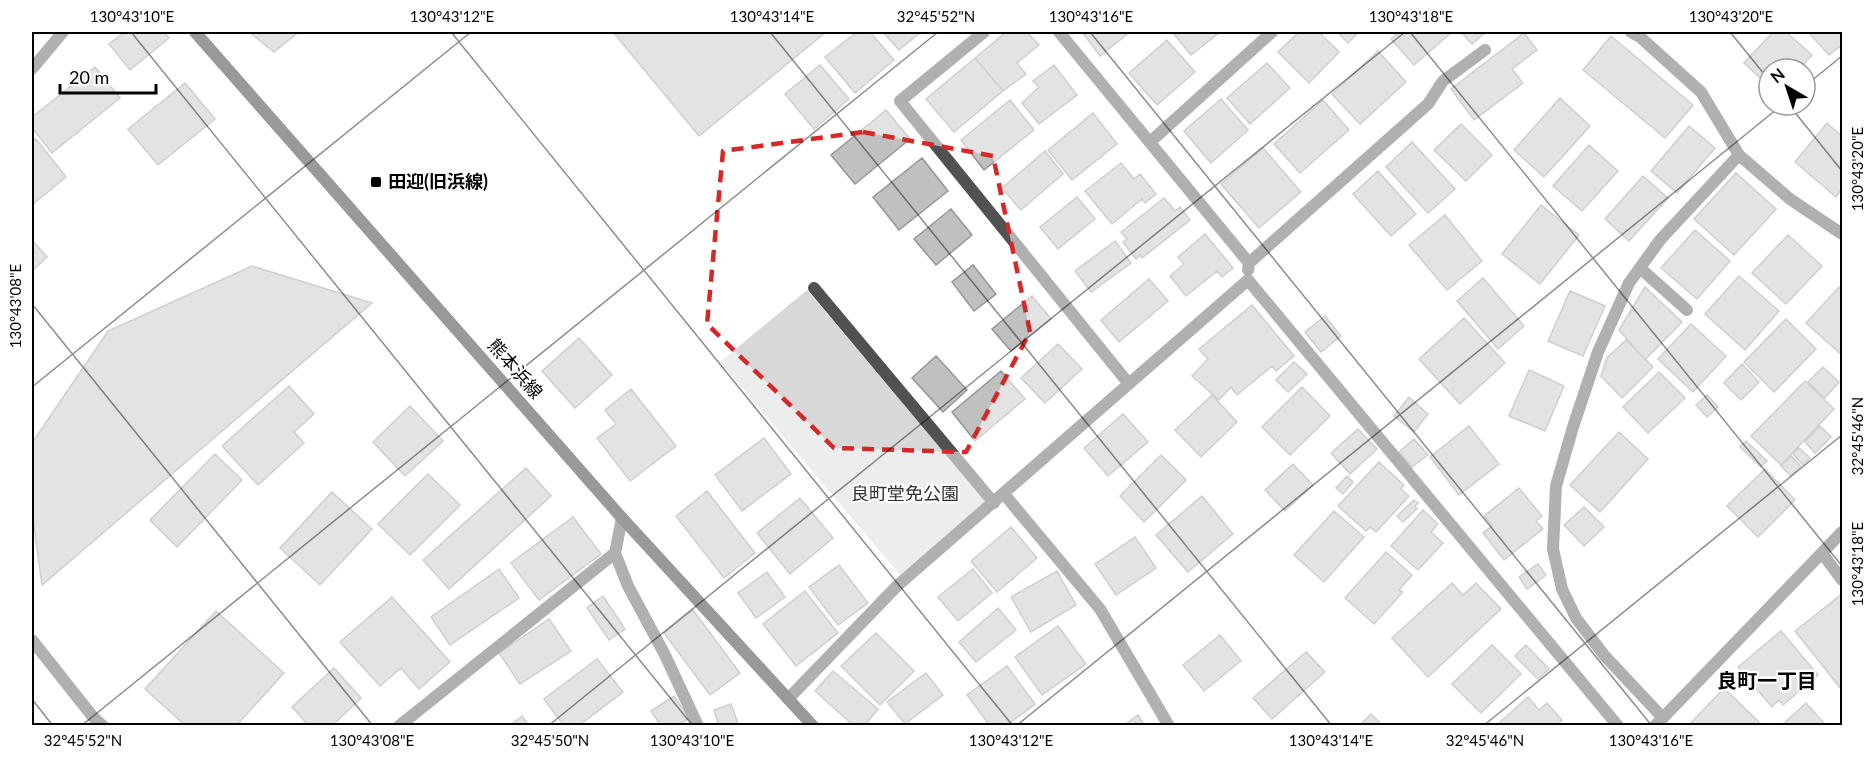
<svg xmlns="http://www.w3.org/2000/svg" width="1874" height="757" viewBox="0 0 1874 757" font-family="Lato,'Noto Sans JP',sans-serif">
<rect width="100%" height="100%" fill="#fff"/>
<path fill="#d8d8d8" d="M807 290 986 502 901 576 720 362Z"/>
<path fill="#c0c0c0" stroke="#959595" stroke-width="1.5" d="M125 32H164L169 38 130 70 109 44Z
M249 32H299L274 52Z
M613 32H826L699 136Z
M857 32H870L894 60 855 93 825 57Z
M883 32H921L899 50Z
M1006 32H1027L1039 45 1017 63 1026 74 1003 91 975 58Z
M1082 32H1130L1100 56Z
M1172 32H1220L1191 55Z
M1299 32H1319L1339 52 1309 83 1278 52Z
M1337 32H1359L1348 43Z
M1399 32H1452L1414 65 1391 39Z
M1461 32H1486L1472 44Z
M1773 32H1786L1812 55 1799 69H1769V86L1744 63Z
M1808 32H1842V45L1829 55Z
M1524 33 1537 50 1512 69 1523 83 1474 120 1451 89Z
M1611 36 1693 105 1665 138 1583 70Z
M1167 40 1195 72 1157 105 1129 73Z
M1378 51 1406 82 1360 124 1332 94Z
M975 58 1003 91 954 132 926 99Z
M1267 63 1290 88 1250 124 1227 98Z
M820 65 849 99 814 129 785 94Z
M1054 65 1077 95 1039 124 1022 103 1039 87 1033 81Z
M95 67 120 98 52 153 32 128V117Z
M185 83 215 119 158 165 128 129Z
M1560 98 1590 126 1544 177 1514 150Z
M1221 99 1248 130 1211 163 1184 131Z
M1010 100 1034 130 984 170 961 140Z
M1323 100 1349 130 1300 173 1274 144Z
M886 110 910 139 855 184 831 155Z
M1093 113 1117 144 1072 180 1048 150Z
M1827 123 1842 136V189L1836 197 1795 162Z
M1461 124 1492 155 1466 181 1434 150Z
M1689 126 1715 148 1677 193 1651 171Z
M36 139 66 177 32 205V143Z
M1412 142 1455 189 1428 213 1386 167Z
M1589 145 1618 171 1582 211 1553 186Z
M1263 148 1301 192 1259 228 1221 184Z
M1045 151 1063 174 1021 210 1002 188Z
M922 158 948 191 899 230 873 197Z
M1121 163 1134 179 1140 174 1156 194 1145 203 1142 199 1112 224 1085 191Z
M1378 171 1416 214 1391 236 1353 194Z
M1736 173 1776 209 1734 255 1694 219Z
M1643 176 1668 198 1629 241 1605 219Z
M1077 197 1095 219 1058 249 1040 227Z
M1164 198 1175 211 1180 207 1190 220 1142 258 1140 255 1136 259 1123 242 1127 239 1121 232Z
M1541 205 1579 235 1540 284 1502 254Z
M951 209 972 235 936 265 914 239Z
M1445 215 1482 261 1447 290 1409 245Z
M1695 230 1730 261 1697 299 1661 268Z
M1205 234 1233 268 1222 277 1217 271 1186 296 1170 276 1184 264 1178 257Z
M1788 235 1822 266 1786 304 1752 273Z
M32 240 47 257 32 271Z
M1115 241 1131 263 1091 292 1075 271Z
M973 265 996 294 974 311 952 282Z
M252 266 372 303 42 585 32 512V443L108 331Z
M1739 276 1779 311 1745 350 1705 314Z
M1483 278 1524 326 1498 349 1457 301Z
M1149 279 1168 301 1119 342 1101 320Z
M1645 287 1682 322 1645 360 1619 330Z
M1839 287 1842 290V355L1806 323Z
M1570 291 1605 306 1583 356 1548 341Z
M1032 296 1051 319 1011 351 992 329Z
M1252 305 1294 356 1276 371 1272 366 1237 395 1231 387 1219 400 1192 376 1208 359 1199 349Z
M1325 316 1341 336 1321 352 1305 332Z
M1464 318 1505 363 1460 404 1419 359Z
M1786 319 1816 349 1774 392 1744 362Z
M1691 324 1726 356 1693 392 1658 359Z
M579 338 612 375 575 408 542 371Z
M1626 340 1653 367 1622 398 1601 376 1607 358Z
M1058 344 1082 369 1045 403 1021 378Z
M936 356 967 390 943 412 912 378Z
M1294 362 1307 374 1288 392 1276 380Z
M1742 364 1759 382 1741 400 1724 383Z
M1823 367 1839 382 1825 398 1808 382Z
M1529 370 1564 386 1545 431 1509 416Z
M1001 371 1025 399 975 441 952 412Z
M1659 372 1685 398 1648 433 1623 407Z
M1805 381 1834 409 1781 465 1751 436Z
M289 386 314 414 294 432 304 443 258 485 222 446Z
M1302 387 1330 416 1290 455 1262 427Z
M631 389 676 446 630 481 597 438 616 424 605 410Z
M1212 395 1237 422 1201 457 1175 430Z
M1707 395 1718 407 1707 417 1696 405Z
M1409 397 1428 414 1414 432 1394 416Z
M410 406 443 441 405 476 373 442Z
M1123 414 1148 442 1108 476 1084 448Z
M1469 426 1499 464 1459 495 1430 457Z
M1820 426 1831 437 1815 453 1805 442Z
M1358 429 1377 449 1350 474 1331 453Z
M1619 432 1648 459 1600 512 1570 485Z
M764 438 791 474 742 511 715 475Z
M1414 439 1428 455 1412 467 1399 452Z
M1746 441 1767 461 1761 467 1740 447Z
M1799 448 1810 458 1803 465 1793 454Z
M215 454 242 480 177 547 150 520Z
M1161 455 1186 480 1144 522 1120 496Z
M1791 456 1801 466 1791 476 1781 466Z
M1379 462 1404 485 1401 489 1409 496 1376 532 1370 527 1366 531 1338 506Z
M1293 464 1313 485 1285 511 1265 490Z
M526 468 551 496 449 589 423 560Z
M1765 469 1795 500 1758 537 1727 506Z
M428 474 460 505 410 555 378 524Z
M1347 476 1353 482 1343 494 1336 488Z
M1519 488 1542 516 1536 521 1543 529 1504 560 1483 533 1492 526 1484 516Z
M707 491 755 553 724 578 676 516Z
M332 492 372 529 320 585 280 548Z
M1202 496 1233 534 1188 572 1156 535Z
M800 498 833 538 790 574 757 533Z
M1414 500 1418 503 1415 506 1417 509 1403 522 1397 516Z
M1584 507 1604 527 1584 546 1564 525Z
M1423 510 1438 524 1431 532 1443 543 1418 570 1391 546Z
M1334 511 1364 537 1324 582 1294 555Z
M573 517 601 554 539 600 511 563Z
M1011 527 1037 558 997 592 971 561Z
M1135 537 1156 568 1116 595 1095 564Z
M1386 552 1412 575 1399 590 1403 592 1374 624 1345 598Z
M1538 564 1546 575 1527 589 1519 577Z
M839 565 868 603 838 625 809 587Z
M499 569 519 598 450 645 431 617Z
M973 569 992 593 958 621 938 597Z
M1057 571 1076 605 1031 632 1011 597Z
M767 572 785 597 756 618 738 593Z
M1452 583 1463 595 1476 583 1501 609 1428 677 1392 638Z
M805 591 838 633 796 666 763 624Z
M1841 595 1842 597V690L1795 631Z
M603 596 625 629 609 640 587 608Z
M392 597 450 662 419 689 401 668 380 686 340 642Z
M998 608 1016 630 976 662 959 642Z
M693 610 740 673 710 695 664 633Z
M216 611 284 673 236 726H186L145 689Z
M549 619 571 651 520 684 499 653Z
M1058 626 1086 664 1042 695 1015 657Z
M1781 631 1818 675 1783 705 1779 700 1772 707 1738 667Z
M876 633 914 671 880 705 841 666Z
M1220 635 1241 661 1204 691 1183 665Z
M1492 645 1521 674 1481 713 1452 684Z
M1526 645 1549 669 1538 679 1515 656Z
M1306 652 1325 672 1272 719 1253 698Z
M597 659 623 692 578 726H564L544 699Z
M1007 666 1035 704 1006 726H990L967 695Z
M334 668 361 698 332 726H309L292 707Z
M833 671 878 709 864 726H854L815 691Z
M926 673 943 695 905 724 887 702Z
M1724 688 1762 725 1761 726H1688Z
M674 696 689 718 678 726H661L651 711Z
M1528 697 1539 710 1547 703 1562 720 1556 726H1496Z
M1806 703 1824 723 1822 726H1786L1784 723Z
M731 704 739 726H719L714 710Z
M1371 714 1383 726H1359Z
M1138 715 1145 726H1123Z
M522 716 529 726H509Z"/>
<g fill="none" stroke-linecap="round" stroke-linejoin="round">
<path stroke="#515151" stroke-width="12" d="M984 32 900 101 1129 384
M1059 32 1249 263 1248 270
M1631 32 1640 37 1701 92 1739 155 1790 199 1842 234
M32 69 63 32
M1150 142 1272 32
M1249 263 1428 104 1443 81 1485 50
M1640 268 1687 310
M814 288 994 503
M1004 494 1100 609 1169 726
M622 518 615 553 628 586 665 655 698 726
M1822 553 1842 580
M32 640 93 717 103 726
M788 699 897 586 1248 280 1618 726
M1663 718 1604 655 1576 618 1562 589 1553 549 1556 486 1573 427 1598 352 1629 283 1660 240 1739 155
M399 726 615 553
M1655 726 1842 532"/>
<path stroke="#1e1e1e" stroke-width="12" d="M195 32 622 518 813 726"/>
</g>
<path d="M0 0H1874V757H0ZM863 132 993 156 1030 332 966 452 834 448 707 324 723 151Z" fill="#fff" fill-opacity=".55" fill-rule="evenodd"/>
<path fill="none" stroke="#d62828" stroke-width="4.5" stroke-dasharray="12 8" stroke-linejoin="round" d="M863 132 993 156 1030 332 966 452 834 448 707 324 723 151Z"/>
<path fill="none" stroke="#000" stroke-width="1.5" stroke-opacity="0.45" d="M131 32 693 726M451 32 1013 726M770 32 1332 726M1090 32 1652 726M1410 32 1842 566M1730 32 1769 80M1805 86 1842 56M1789 105 1842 171M32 304 373 726M32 387 471 32M32 699 53 726M81 726 938 32M548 726 1405 32M1016 726 1782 105M1483 726 1842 435"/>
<rect fill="#000" stroke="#fff" stroke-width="2" x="370" y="176" width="12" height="12" rx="3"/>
<g text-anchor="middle" stroke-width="4.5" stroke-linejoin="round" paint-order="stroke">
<g font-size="18" font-weight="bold" fill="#000" stroke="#fff" text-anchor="start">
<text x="388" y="188">田迎(旧浜線)</text>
</g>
<g font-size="18" fill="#000" stroke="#fff">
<text transform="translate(515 369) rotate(49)" y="6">熊本浜線</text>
</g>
<g font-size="18" fill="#2f2f2f" stroke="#fff">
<text x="905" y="500">良町堂免公園</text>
</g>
<g font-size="20" font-weight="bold" fill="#000" stroke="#fff">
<text x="1767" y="688">良町一丁目</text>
</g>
</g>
<rect width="1874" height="757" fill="none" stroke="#ffffff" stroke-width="66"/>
<g transform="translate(1787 87) rotate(321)"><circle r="28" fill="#ffffff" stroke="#999999" stroke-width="1.5"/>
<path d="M0-4.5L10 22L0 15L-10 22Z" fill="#000000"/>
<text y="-9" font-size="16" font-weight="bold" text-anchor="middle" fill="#000000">N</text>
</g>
<path d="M60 84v9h96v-9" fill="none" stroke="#000000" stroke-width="3"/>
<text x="69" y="84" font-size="18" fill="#000000" stroke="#ffffff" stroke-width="4.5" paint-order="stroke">20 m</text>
<rect x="33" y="33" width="1808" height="691" fill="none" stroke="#000" stroke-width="2"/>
<g font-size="15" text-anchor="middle" fill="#000">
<text x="132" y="22">130°43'10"E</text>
<text x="452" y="22">130°43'12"E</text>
<text x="772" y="22">130°43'14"E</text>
<text x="936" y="22">32°45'52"N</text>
<text x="1091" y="22">130°43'16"E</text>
<text x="1411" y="22">130°43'18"E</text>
<text x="1731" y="22">130°43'20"E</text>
<text transform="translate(1858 169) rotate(-90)" y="5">130°43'20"E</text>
<text transform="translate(16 306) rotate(-90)" y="5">130°43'08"E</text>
<text transform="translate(1858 436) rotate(-90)" y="5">32°45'46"N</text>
<text transform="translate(1858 564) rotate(-90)" y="5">130°43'18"E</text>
<text x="83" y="746">32°45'52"N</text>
<text x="372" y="746">130°43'08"E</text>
<text x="550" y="746">32°45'50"N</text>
<text x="692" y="746">130°43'10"E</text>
<text x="1011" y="746">130°43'12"E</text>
<text x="1331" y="746">130°43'14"E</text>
<text x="1485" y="746">32°45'46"N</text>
<text x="1651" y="746">130°43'16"E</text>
</g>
</svg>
